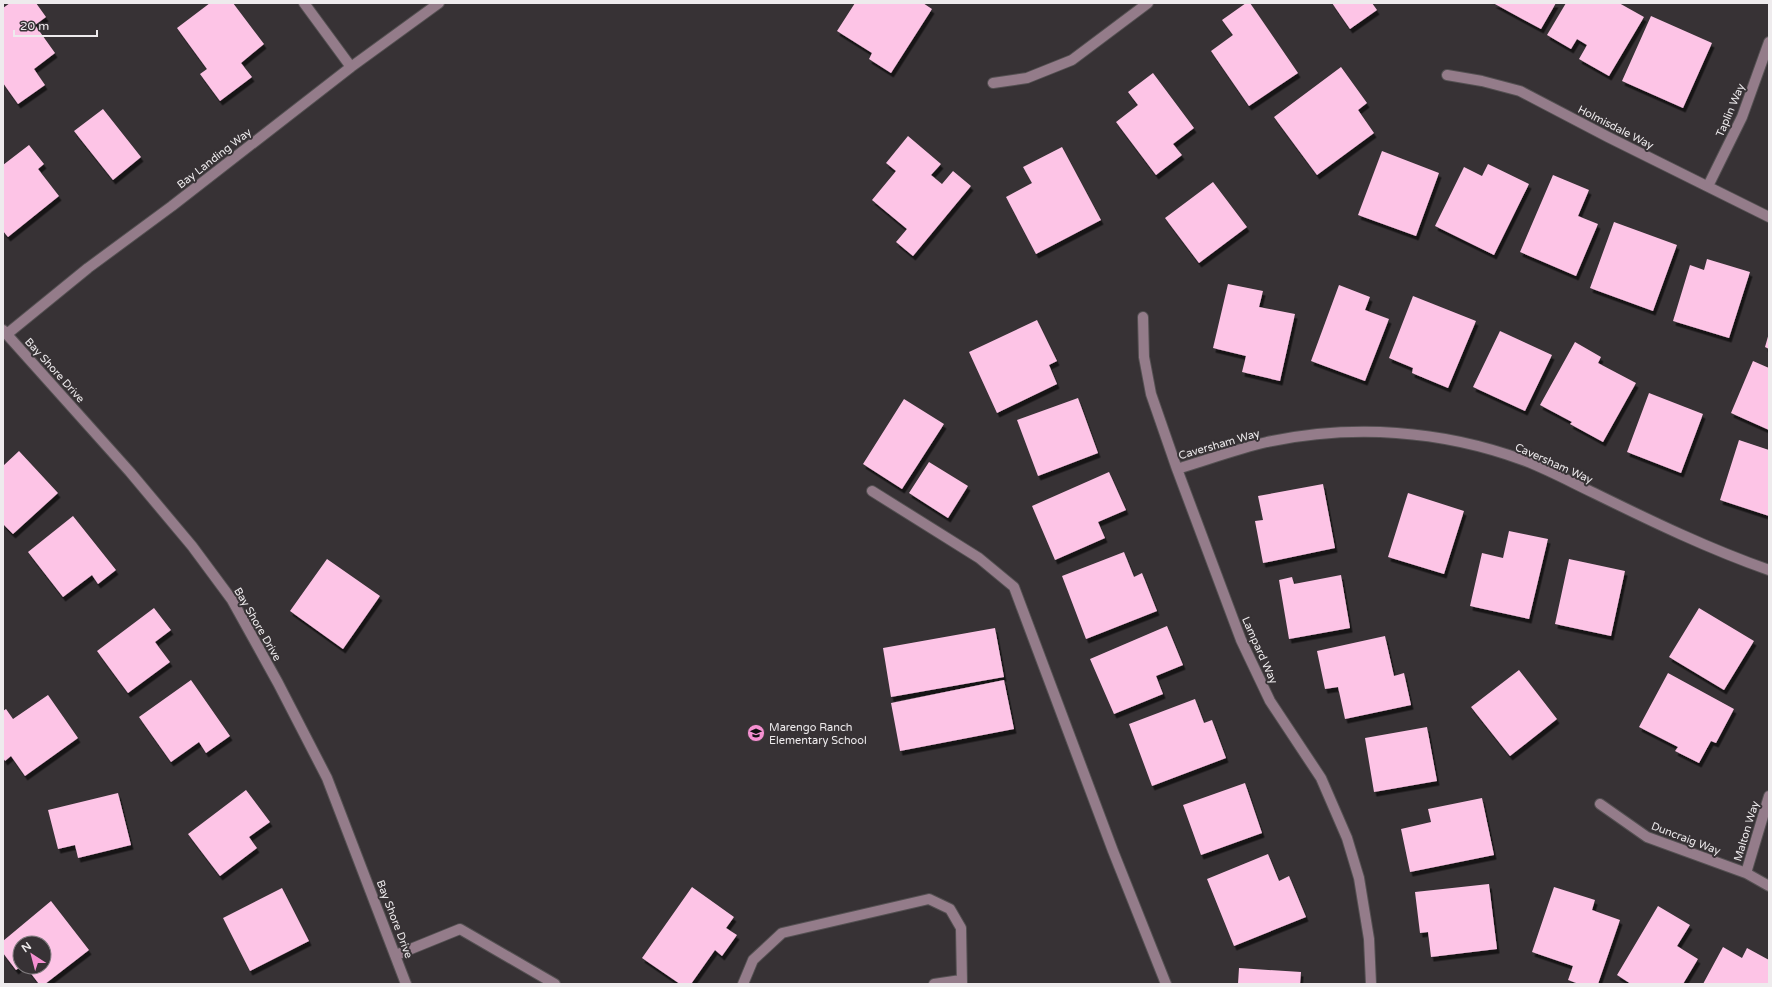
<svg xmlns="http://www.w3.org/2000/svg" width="1772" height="987" viewBox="0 0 1772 987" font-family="'Varela Round',sans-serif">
<defs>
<filter id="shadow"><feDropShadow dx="2.5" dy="4.5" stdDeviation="0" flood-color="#0009"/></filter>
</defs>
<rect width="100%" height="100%" fill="#373235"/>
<path fill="#fdc4e6" filter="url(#shadow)" d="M10 3H36L46 17 35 25 55 53 34 69 45 85 18 104 3 83V8Z
M210 3H233L264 44 241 63 252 77 220 101 200 74 207 69 177 28Z
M855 3H923L932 9 891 73 869 59 872 53 837 31Z
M1246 3H1250L1298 73 1249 106 1211 51 1233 35 1222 20Z
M1332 3H1372L1377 10 1350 29Z
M1493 3H1556L1541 29Z
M1566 3H1619L1644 17 1609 76 1579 59 1587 45 1577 39 1571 49 1547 35Z
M1651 16 1712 43 1683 108 1622 81Z
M1341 67 1367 103 1358 110 1374 133 1317 175 1274 117Z
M1153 73 1194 128 1173 144 1182 155 1156 175 1116 122 1138 105 1128 92Z
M103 109 141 157 113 180 74 131Z
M908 136 941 164 931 175 942 184 953 171 971 186 913 256 896 242 907 229 872 200 896 171 886 163Z
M29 145 44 164 38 169 59 196 8 237 3 231V165Z
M1062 147 1101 220 1036 254 1006 197 1032 183 1023 167Z
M1382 151 1439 173 1416 236 1358 215Z
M1488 164 1529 184 1494 255 1435 226 1464 167 1482 176Z
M1553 175 1589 190 1578 216 1598 224 1576 276 1520 252Z
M1213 182 1247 227 1199 263 1165 218Z
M1614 222 1677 245 1653 311 1590 288Z
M1707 259 1750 272 1729 338 1673 321 1690 265 1704 270Z
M1228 284 1263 291 1259 307 1295 314 1280 381 1242 372 1246 356 1213 348Z
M1339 285 1370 297 1365 310 1389 319 1365 381 1311 361Z
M1413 296 1476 321 1448 388 1412 373 1413 368 1389 358Z
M1037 320 1057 361 1049 365 1057 384 997 413 969 352Z
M1500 331 1552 355 1525 411 1473 387Z
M1769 333V349L1765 347Z
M1575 342 1601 357 1598 363 1636 383 1603 442 1570 424 1572 422 1540 405Z
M1753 361 1769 368V430L1731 413Z
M1649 393 1703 414 1681 473 1627 452Z
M1078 398 1098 453 1038 476 1017 420Z
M904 399 944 424 902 489 863 464Z
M1739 440 1769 450V516L1720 500Z
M19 451 58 493 13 534 3 524V466Z
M929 462 968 486 948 518 909 493Z
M1109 472 1126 510 1098 522 1105 538 1055 560 1032 506Z
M1323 484 1335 548 1263 563 1255 521 1263 520 1258 496Z
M1408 493 1464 511 1444 574 1388 557Z
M73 516 116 570 98 584 92 575 63 597 28 552Z
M1509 531 1548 539 1529 619 1470 606 1482 553 1503 558Z
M1124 552 1134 577 1142 573 1157 611 1086 639 1062 576Z
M327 559 380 596 343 649 290 611Z
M1569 559 1625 571 1611 636 1555 624Z
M1341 575 1350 628 1289 639 1279 580 1292 577 1294 584Z
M154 608 171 630 155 642 170 662 128 693 97 651Z
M1699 608 1754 641 1724 690 1669 657Z
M1167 626 1183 665 1156 676 1163 694 1114 714 1090 659Z
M995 628 1004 677 891 697 883 648Z
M1385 636 1394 676 1404 673 1411 705 1345 719 1338 687 1325 689 1317 651Z
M1519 670 1557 719 1510 756 1471 707Z
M1668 673 1734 709 1716 743 1711 741 1699 763 1675 751 1678 747 1639 727Z
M191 680 230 736 206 753 199 742 171 762 139 717Z
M1004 680 1014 729 900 751 891 703Z
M48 695 78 738 25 776 11 756 5 761 3 758V711L6 709 13 719Z
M1195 699 1204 723 1212 720 1226 758 1152 786 1129 724Z
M1427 727 1437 781 1374 792 1365 738Z
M1245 783 1262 833 1201 855 1183 805Z
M246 790 270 822 249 837 257 848 220 876 188 834Z
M118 793 131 845 78 858 75 845 58 849 48 810Z
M1482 798 1494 855 1410 872 1401 829 1431 822 1428 809Z
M1268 854 1279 881 1289 876 1306 917 1234 946 1207 879Z
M1489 884 1497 949 1431 957 1428 932 1420 933 1415 892Z
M692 887 734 917 726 928 737 935 722 956 715 950 691 984H680L642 958Z
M1554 887 1595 900 1592 910 1620 920 1598 984H1579L1568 980 1573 966 1532 952Z
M282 888 309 941 250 971 223 918Z
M51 901 89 950 45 984H39L26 967H44V943H20V967L16 970 3 953V941Z
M1658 906 1690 925 1677 946 1698 959 1683 984H1631L1617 975Z
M1723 947 1742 958 1747 948 1769 960V984H1703Z
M1239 968 1301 972 1300 984H1238Z"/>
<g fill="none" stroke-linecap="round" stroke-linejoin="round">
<g stroke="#545052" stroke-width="12">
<path id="minor" d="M304 3 351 67
M1447 75 1482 81 1520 91 1608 137 1769 217
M993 83 1027 78 1072 60 1148 3
M1708 186 1742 117 1769 42
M1143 317 1144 357 1151 394 1177 469 1241 640 1270 701 1321 778 1347 838 1359 878 1369 939 1371 984
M3 330 130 472 192 546 232 600 278 683 327 778 406 984
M7 334 88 268 172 206 351 67 439 3
M1177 469C1207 460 1237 449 1267 442 1353 424 1441 430 1523 460 1547 469 1571 482 1594 493 1651 521 1709 549 1769 570
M872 491 979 558 1014 587 1113 851 1166 984
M1600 804 1647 837 1746 873 1769 886
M1746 873 1769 796
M396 955 460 929 555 984
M743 984 753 960 782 933 929 899 950 909 961 928 962 984
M934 984 961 980"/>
</g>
<use href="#minor" stroke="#947c8a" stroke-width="10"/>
</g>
<defs>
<g id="school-disc" transform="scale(0.9)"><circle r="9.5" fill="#f590d1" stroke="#373235"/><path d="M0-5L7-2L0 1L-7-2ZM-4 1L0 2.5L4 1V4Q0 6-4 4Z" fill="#111"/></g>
</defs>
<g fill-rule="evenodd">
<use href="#school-disc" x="756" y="733"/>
</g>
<g text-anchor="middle" stroke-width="4" stroke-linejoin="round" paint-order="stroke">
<g font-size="11" fill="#eeebed" stroke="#373235">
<text transform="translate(1730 110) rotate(-67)" y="4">Taplin Way</text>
<text transform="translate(1616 127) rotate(27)" y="4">Holmisdale Way</text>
<text transform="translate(214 158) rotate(-38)" y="4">Bay Landing Way</text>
<text transform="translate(55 370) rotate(48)" y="4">Bay Shore Drive</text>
<text transform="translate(1219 444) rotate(-16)" y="4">Caversham Way</text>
<text transform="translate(1554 463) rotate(24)" y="4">Caversham Way</text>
<text transform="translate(258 624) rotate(60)" y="4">Bay Shore Drive</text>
<text transform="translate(1260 650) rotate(66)" y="4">Lampard Way</text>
<text transform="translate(1746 831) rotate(-73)" y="4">Malton Way</text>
<text transform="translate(1686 838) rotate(21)" y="4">Duncraig Way</text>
<text transform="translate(395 919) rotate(69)" y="4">Bay Shore Drive</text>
</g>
<g font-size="11" fill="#eeebed" stroke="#373235" text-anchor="start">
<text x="769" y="731">Marengo Ranch<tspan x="769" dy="13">Elementary School</tspan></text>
</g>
</g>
<rect width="1772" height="987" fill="none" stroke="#eeebed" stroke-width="8"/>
<g transform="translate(32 955) rotate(324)"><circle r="19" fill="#373235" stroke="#807c7f"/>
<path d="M0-3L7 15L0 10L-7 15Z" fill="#f590d1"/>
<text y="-6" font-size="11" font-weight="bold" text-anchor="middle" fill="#eeebed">N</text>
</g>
<path d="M14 30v6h83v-6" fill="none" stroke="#eeebed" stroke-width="2"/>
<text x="20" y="30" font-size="12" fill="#eeebed" stroke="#373235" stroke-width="3" paint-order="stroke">20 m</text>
</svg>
